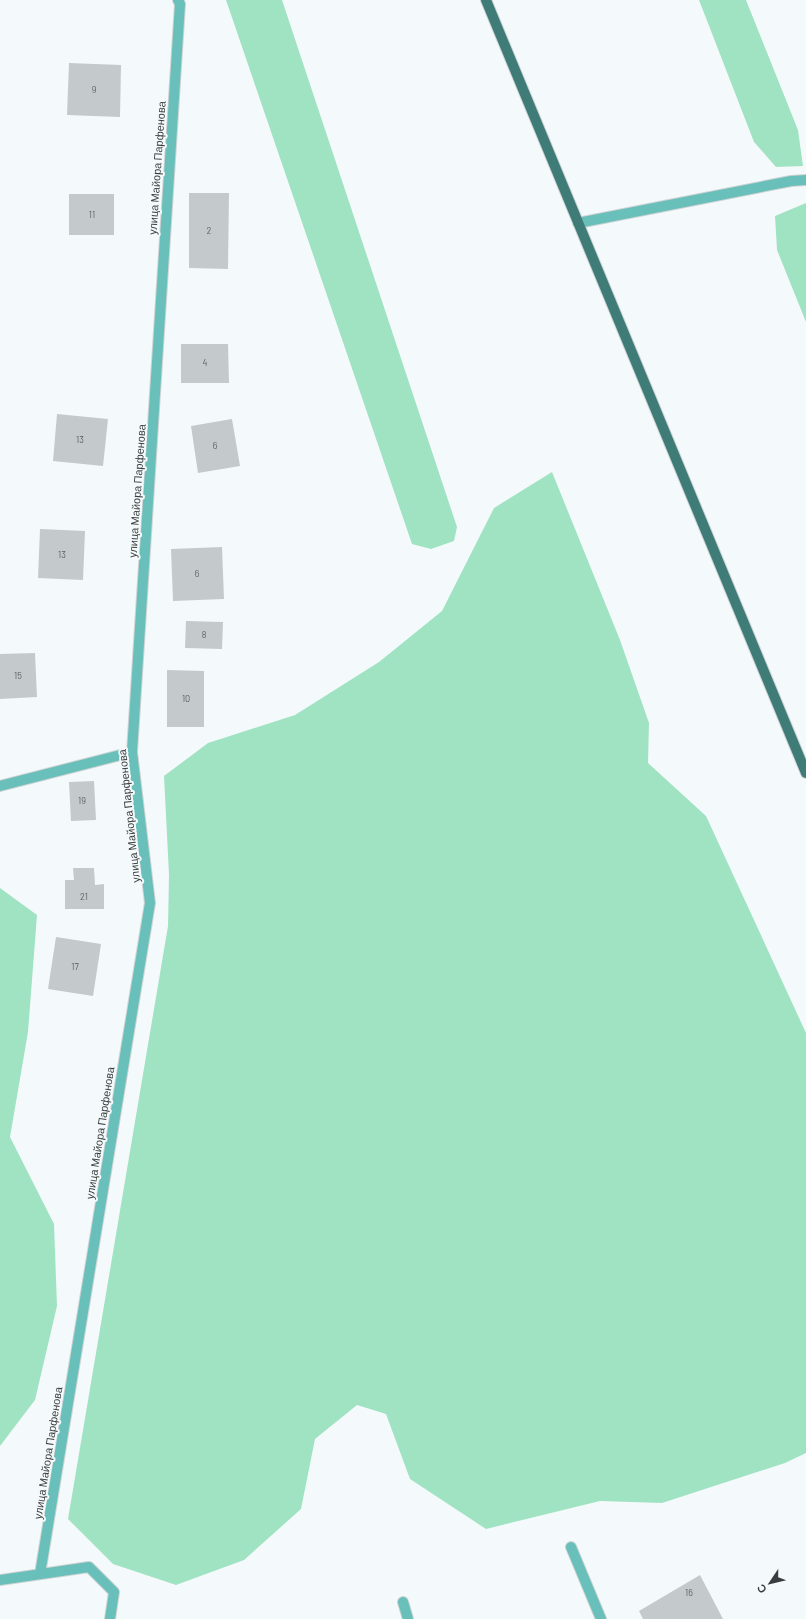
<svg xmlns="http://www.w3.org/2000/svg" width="806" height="1619" viewBox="0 0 806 1619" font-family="Barlow,sans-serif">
<rect width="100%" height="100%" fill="#f4fafb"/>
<path fill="#a0e3c2" d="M226 0H282L457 527 454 541 431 549 412 544Z
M699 0H746L798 130 803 166 776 167 754 142Z
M806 203V322L777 250 775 216Z
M552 472 620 640 649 723 648 763 706 816 806 1033V1453L785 1463 662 1503 600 1501 486 1529 410 1479 386 1414 357 1405 315 1439 301 1509 244 1560 176 1585 113 1564 68 1519 168 926 169 875 164 776 208 743 295 715 379 662 442 611 494 508Z
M0 888 37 915 28 1032 10 1137 54 1224 57 1306 35 1400 0 1446Z"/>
<path fill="#c4c9cc" d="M69 63 121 65 120 117 67 115Z
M189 193H229L228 269 189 268Z
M69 194H114V235H69Z
M181 344H228L229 383H181Z
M57 414 108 419 103 466 53 461Z
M232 419 240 466 198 473 191 426Z
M40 529 85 531 83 580 38 578Z
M222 547 224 599 173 601 171 549Z
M186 621 223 622 222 649 185 648Z
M35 653 37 697 0 699V654Z
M167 670 204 671V727H167Z
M94 781 96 820 71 821 69 782Z
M73 868H94L95 885 104 884V909H65V880H74Z
M56 937 101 944 93 996 48 989Z
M700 1575 723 1619H643L639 1611Z"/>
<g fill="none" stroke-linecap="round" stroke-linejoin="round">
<g stroke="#cfd4d5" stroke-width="12">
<path id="lane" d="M578 223 791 181 806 180"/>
</g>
<g stroke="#cfd4d5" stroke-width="12">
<path id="street" d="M0 786 132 752
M571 1547 601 1619
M40 1574 150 903 132 752 180 4 178 0
M0 1580 89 1567 114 1592 110 1619
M403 1602 408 1619"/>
</g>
<g stroke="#cfd4d5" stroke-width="12">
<path id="primary" d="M486 0 806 773"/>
</g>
<use href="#lane" stroke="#69bfb9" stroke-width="10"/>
<use href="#street" stroke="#69bfb9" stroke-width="10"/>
<use href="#primary" stroke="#3f7c78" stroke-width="10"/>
</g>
<g text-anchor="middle" stroke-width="4" stroke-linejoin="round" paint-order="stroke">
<g font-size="9" fill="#5c5f61">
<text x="94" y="93">9</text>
<text x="92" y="218">11</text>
<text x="209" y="234">2</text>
<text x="205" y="366">4</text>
<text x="80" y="443">13</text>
<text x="215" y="449">6</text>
<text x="62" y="558">13</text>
<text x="197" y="577">6</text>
<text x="204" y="638">8</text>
<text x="18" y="679">15</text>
<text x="186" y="702">10</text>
<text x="82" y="804">19</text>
<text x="84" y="900">21</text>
<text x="75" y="970">17</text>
<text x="689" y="1596">16</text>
</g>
<g font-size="11" fill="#3a3c3d" stroke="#f4fafb">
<text transform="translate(157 168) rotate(-86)" y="4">улица Майора Парфенова</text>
<text transform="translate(137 491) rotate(-86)" y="4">улица Майора Парфенова</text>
<text transform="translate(129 816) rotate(-96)" y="4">улица Майора Парфенова</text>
<text transform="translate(100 1133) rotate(-81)" y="4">улица Майора Парфенова</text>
<text transform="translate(48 1453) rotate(-81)" y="4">улица Майора Парфенова</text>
</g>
</g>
<g transform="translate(770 1583) rotate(235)" stroke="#f4fafb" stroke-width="3" paint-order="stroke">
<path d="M0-3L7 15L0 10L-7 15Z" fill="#3a3c3d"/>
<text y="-6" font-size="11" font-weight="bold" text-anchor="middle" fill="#3a3c3d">С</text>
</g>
</svg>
